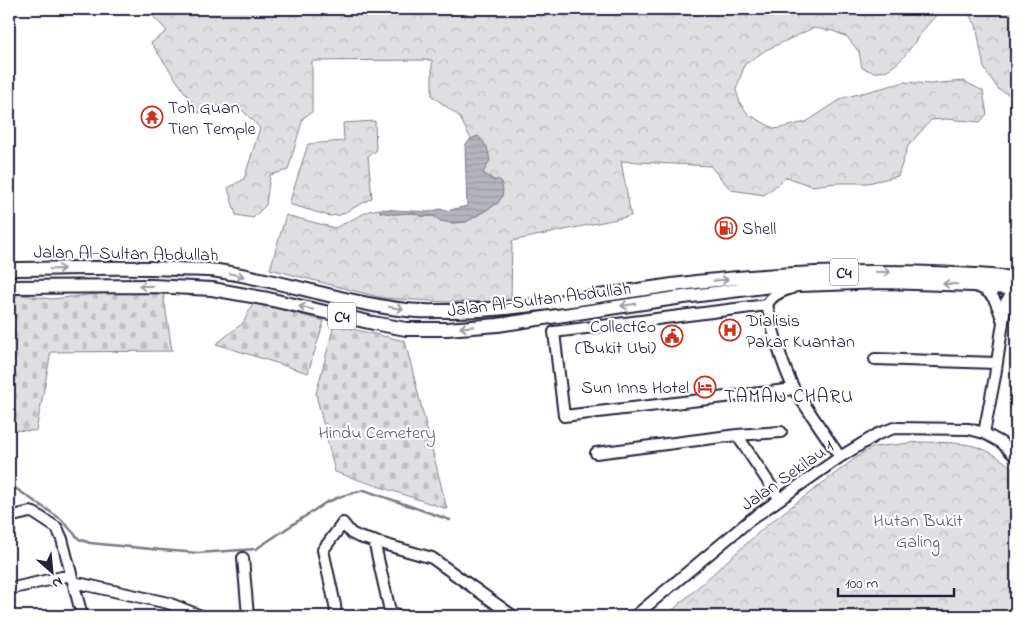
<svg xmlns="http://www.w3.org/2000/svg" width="1025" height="625" viewBox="0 0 1025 625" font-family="'Indie Flower',sans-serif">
<defs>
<pattern id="forest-crowns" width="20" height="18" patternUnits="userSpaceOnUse" patternTransform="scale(1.25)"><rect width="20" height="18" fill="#dfdfe2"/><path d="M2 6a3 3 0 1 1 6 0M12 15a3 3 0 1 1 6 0" fill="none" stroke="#bfbfc3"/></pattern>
<pattern id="cemetery-stones" width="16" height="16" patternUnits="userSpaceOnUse" patternTransform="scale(1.25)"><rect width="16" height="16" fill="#dfdfe2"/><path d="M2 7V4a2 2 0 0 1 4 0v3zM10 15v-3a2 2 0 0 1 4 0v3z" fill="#bfbfc3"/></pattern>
<pattern id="water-rules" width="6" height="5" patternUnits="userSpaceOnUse" patternTransform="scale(1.25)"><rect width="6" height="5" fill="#b4b4bc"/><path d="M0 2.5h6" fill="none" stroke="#9a9aa2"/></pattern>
</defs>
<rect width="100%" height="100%" fill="#fff"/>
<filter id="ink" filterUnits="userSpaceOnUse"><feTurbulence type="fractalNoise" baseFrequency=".02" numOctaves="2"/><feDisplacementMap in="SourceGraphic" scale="10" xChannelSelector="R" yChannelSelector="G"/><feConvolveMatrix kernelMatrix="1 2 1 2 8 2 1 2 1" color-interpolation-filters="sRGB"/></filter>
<g filter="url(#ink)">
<path fill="url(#forest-crowns)" stroke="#80808e" d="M146 9H946C920 20 905 76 874 72 870 71 866 69 862 68L859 52 847 37 833 31 813 28 766 50 745 64 736 90 740 103 748 114 775 129 806 122 843 98 905 82 930 84 964 81 983 91 987 114 980 122 946 119 931 120 908 146 898 176 868 183H837L811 186 787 177 764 195 731 190 710 166 621 161 631 216 512 241 511 301 448 302 382 298 270 269 286 215 335 228 369 211 380 209V212L393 214 413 213 422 216H433L441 221 453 223 466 222 498 203 496 181 483 173 487 147 478 136 471 139 459 116 432 96V60L312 61V112L303 118 288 170 270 175 266 205 253 218 236 215 228 188 244 179 260 128 239 107 217 106 199 113 151 43 167 31Z
M962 9H1016V98L998 89 984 68 976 25 970 16Z
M375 121 376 151 368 156 372 198 340 215 329 216 289 204 308 144 344 141 343 123Z
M919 442C962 443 983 440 1016 472V616H666L767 525 861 454 874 447Z"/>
<path fill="url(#cemetery-stones)" stroke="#80808e" d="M133 290 163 292 172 351 51 352 36 431 9 430V293L52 299Z
M254 302 324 321 308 373 216 344 243 323Z
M334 325 405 341 447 509 335 472 316 394Z"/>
<path fill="url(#water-rules)" stroke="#7a7a88" d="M478 136 487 147 490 160 483 173 494 181 498 179 501 181 503 190 502 197 498 203 466 222 453 223 441 221 433 216H422L413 213 393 214 380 212V209L428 212 440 209 446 211 467 206 465 145 471 139Z"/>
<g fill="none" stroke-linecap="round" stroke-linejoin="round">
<path stroke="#7a7a88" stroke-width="2.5" d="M9 484 61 519 79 539 90 543 161 550 198 553 256 549 325 503 342 496 364 490 450 520"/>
<g stroke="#22223b" stroke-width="14">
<path id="minor" d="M978 287C994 292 997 304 1002 319
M767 305 554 332 564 416 794 389
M767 305C774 335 781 362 794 389L840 457
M767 305C771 295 782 291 792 288
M875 359 996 363
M984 433 995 376 1006 302 1011 295 1016 293
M737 435 779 498
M596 453 737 435 781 432
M9 517 30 512 34 513 57 528 62 539 82 616
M374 541 390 611 397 616
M243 558 248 616
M73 582 168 603 201 616
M9 589 71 575
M336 616 335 605 323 550 343 523 351 533 359 537 432 558 513 616
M635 616 750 520 840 457 878 434 894 428 969 429 984 433 1002 443 1016 457"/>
</g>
<g stroke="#22223b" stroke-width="16">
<path id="major" d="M9 269C65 269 121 266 177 269 190 270 204 269 218 271 282 280 343 303 407 310 420 312 435 311 448 311 531 310 613 292 696 282 803 270 909 269 1016 278
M9 287 152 286 212 289 268 299 373 323 406 329H447L498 325 676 298 771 286 885 282 973 285 1016 289"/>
</g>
<use href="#minor" stroke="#fff" stroke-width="10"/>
<use href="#major" stroke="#fff" stroke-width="12"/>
</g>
<defs><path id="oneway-shaft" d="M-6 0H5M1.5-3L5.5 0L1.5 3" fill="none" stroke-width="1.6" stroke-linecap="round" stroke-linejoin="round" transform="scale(1.25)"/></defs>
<g stroke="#9c9ca7">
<use href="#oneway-shaft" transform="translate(57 269) rotate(-1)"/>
<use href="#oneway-shaft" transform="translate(883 272) rotate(2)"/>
<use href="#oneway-shaft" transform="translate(237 275) rotate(11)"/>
<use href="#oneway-shaft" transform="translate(721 280) rotate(-6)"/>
<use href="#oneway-shaft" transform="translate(950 284) rotate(-178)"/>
<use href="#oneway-shaft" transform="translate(146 286) rotate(-180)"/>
<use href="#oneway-shaft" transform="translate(628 305) rotate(171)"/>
<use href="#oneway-shaft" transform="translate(306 308) rotate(-167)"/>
<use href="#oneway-shaft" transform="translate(396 308) rotate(9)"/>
<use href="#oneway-shaft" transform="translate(467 327) rotate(175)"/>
</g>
</g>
<defs>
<g id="temple-ring" transform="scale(1.125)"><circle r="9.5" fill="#fff" stroke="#c8321e" stroke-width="1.5"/><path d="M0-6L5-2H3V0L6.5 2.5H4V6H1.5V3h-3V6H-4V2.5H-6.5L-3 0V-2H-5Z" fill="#c8321e"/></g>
<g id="fuel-ring" transform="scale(1.125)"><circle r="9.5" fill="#fff" stroke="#c8321e" stroke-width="1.5"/><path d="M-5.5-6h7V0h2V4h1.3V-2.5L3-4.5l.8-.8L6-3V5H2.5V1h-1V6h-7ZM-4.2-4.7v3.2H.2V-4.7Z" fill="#c8321e"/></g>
<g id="hospital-ring" transform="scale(1.125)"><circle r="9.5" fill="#fff" stroke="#c8321e" stroke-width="1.5"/><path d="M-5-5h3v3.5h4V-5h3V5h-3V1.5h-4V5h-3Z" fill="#c8321e"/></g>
<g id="civic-ring" transform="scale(1.125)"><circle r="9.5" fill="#fff" stroke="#c8321e" stroke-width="1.5"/><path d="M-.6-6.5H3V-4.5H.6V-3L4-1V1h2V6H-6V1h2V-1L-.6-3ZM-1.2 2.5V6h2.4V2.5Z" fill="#c8321e"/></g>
<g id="hotel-ring" transform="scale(1.125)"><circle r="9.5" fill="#fff" stroke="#c8321e" stroke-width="1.5"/><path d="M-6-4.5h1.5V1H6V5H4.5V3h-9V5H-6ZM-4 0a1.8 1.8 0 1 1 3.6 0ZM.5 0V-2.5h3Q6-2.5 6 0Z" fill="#c8321e"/></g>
</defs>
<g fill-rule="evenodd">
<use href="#temple-ring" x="152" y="117"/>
<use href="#fuel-ring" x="726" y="228"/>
<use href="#hospital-ring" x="730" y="330"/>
<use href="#civic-ring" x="672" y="336"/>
<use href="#hotel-ring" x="705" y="387"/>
</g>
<g text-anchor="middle" stroke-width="4.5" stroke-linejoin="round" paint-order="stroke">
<g fill="#fff" stroke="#646476" stroke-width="1">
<rect x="830" y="258.5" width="28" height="27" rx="4"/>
<rect x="328" y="302.5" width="28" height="27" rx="4"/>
</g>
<g font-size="16" font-weight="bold" fill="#22223b">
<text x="844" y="278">C4</text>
<text x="342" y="322">C4</text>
</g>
<g font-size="18" fill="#22223b" stroke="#fff" text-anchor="start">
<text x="168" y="113">Toh Guan<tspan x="168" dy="21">Tien Temple</tspan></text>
<text x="742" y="234">Shell</text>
<text x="746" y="326">Dialisis<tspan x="746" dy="21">Pakar Kuantan</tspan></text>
<text x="656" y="332" text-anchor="end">CollectCo<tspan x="656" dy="21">(Bukit Ubi)</tspan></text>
<text x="689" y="393" text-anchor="end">Sun Inns Hotel</text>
</g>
<g font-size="18" fill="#22223b" stroke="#fff">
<text transform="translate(126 253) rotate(1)" y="6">Jalan Al-Sultan Abdullah</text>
<text transform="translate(539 299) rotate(-7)" y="6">Jalan Al-Sultan Abdullah</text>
<text transform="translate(787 475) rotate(-35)" y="6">Jalan Sekilau 1</text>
</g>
<g font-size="18" fill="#5b5b6d" stroke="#fff">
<text x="377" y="438">Hindu Cemetery</text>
<text x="918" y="526">Hutan Bukit<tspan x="918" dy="21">Galing</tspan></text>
</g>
<g font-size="19" letter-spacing="1" fill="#22223b" stroke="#fff">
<text x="789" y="402">TAMAN CHARU</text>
</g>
</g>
<rect width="1025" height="625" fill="none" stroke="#fff" stroke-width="30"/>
<rect x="15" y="15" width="995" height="595" fill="none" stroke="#22223b" stroke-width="2" filter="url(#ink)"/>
<g transform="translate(52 572) rotate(153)" stroke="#ffffff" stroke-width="4" paint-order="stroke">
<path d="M0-4L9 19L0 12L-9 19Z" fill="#22223b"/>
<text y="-8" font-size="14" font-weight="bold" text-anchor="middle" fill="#22223b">N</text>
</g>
<path d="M838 588v8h116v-8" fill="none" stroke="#22223b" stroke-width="2.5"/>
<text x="845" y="588" font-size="15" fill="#22223b" stroke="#ffffff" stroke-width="4" paint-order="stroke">100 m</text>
</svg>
